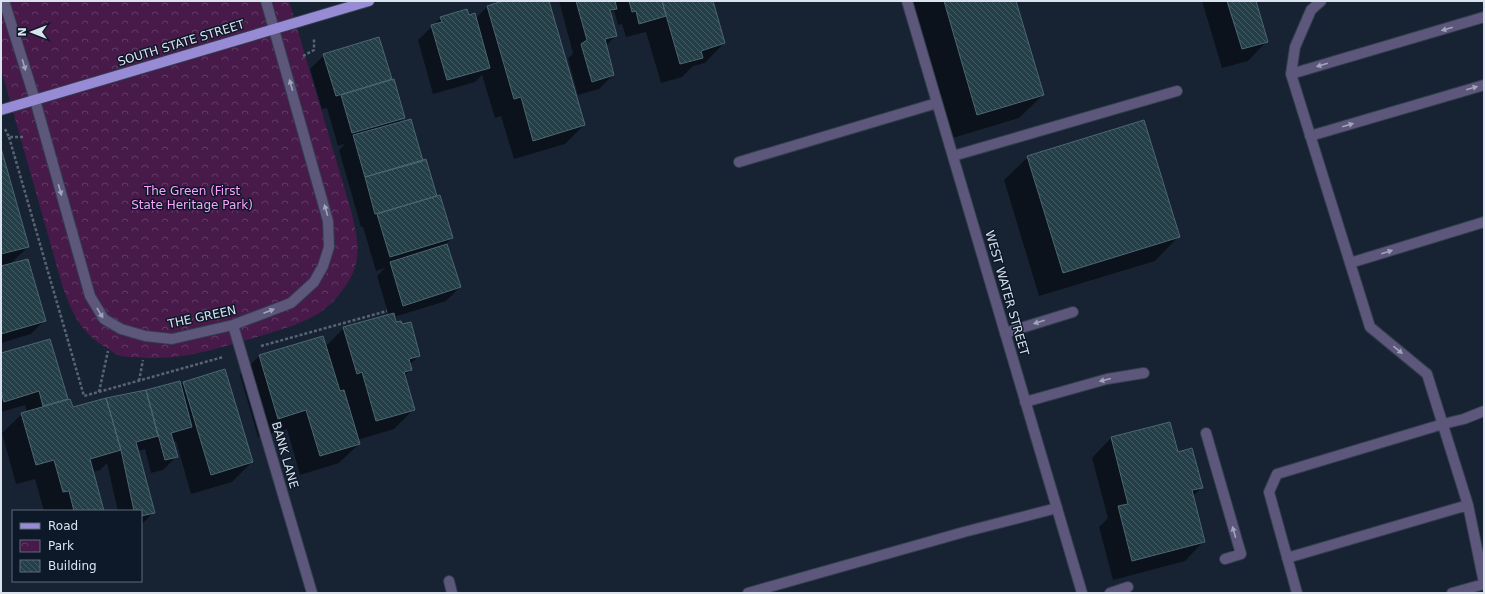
<svg xmlns="http://www.w3.org/2000/svg" width="1485" height="594" viewBox="0 0 1485 594" font-family="'DejaVu Sans',sans-serif">
<defs>
<pattern id="park-crowns" width="20" height="18" patternUnits="userSpaceOnUse"><rect width="20" height="18" fill="#471a4a"/><path d="M2 6a3 3 0 1 1 6 0M12 15a3 3 0 1 1 6 0" fill="none" stroke="#613b64"/></pattern>
<pattern id="building-back-hatch" width="6" height="6" patternUnits="userSpaceOnUse"><rect width="6" height="6" fill="#243f48"/><path d="M-1 5l2 2M0 0l6 6M5-1l2 2" fill="none" stroke="#435b63"/></pattern>
</defs>
<rect width="100%" height="100%" fill="#172333"/>
<path fill="url(#park-crowns)" d="M1 1H289L350 207C356 230 363 254 351 277 342 293 330 307 314 316 296 326 276 331 257 337 217 349 177 362 135 357 130 357 125 357 120 356 115 354 111 351 107 348 81 333 73 315 63 288L1 69Z"/>
<path fill="#0007" d="M506 1H548L584 125 565 144 514 159 501 116 495 118 482 75 475 82 433 94 418 40 441 18 469 16 475 19 488 6Z
M559 1H712L724 43 705 63 693 66 682 77 661 83 646 32 626 37 622 24 618 25 614 10 610 14 616 35 606 46 613 75 599 89 578 95 568 59 573 53Z
M913 1H1015L1043 95 1019 118 953 138Z
M1202 1H1255L1267 41 1248 61 1222 68Z
M379 39 404 118 399 123 422 162 452 238 446 244 460 287 446 301 394 317 396 323 419 356 409 365 411 370 404 376 413 410 394 429 357 440 359 444 339 463 300 475 287 429 258 437 240 375 259 356 325 347 344 328 389 316 377 276 385 268 376 271 363 227H361L339 150 345 144 338 146 327 108 322 109 310 69 324 55Z
M1 149 28 247 9 265 45 320 31 334 1 343Z
M1028 157 1178 237 1155 261 1039 296 1004 180Z
M1 354 67 399 64 402 72 409 179 382 180 386 183 383 252 462 232 482 191 494 176 441 173 442 176 457 163 470 151 473 145 449 137 451 154 512 141 525V511H118L107 463 100 470 93 472 103 511H50L49 510 44 511 35 479 16 484 2 433 22 414 27 412 25 405 1 412Z
M1111 438 1177 453 1202 487 1193 496 1204 541 1185 561 1113 580 1099 527 1108 518 1092 458Z"/>
<path fill="url(#building-back-hatch)" stroke="#4b6771" d="M503 1H549L585 125 533 141 521 97 514 99 487 6Z
M576 1H615L617 9 610 10 617 36 605 39 614 75 592 82 581 44 587 40Z
M629 1H662L666 16 639 24 636 11 632 12Z
M662 1H713L725 43 701 51 703 58 680 64Z
M944 1H1016L1044 95 977 115Z
M1227 1H1256L1268 42 1242 49Z
M467 9 469 15 475 13 490 68 447 80 431 25 442 22 440 17Z
M379 37 392 79 336 96 323 54Z
M394 79 405 118 352 133 341 95Z
M411 119 423 161 365 177 353 135Z
M1144 120 1180 237 1063 273 1027 156Z
M1 148 29 247 1 254Z
M426 159 437 196 375 214 365 177Z
M440 195 453 238 390 257 377 214Z
M447 244 461 287 403 306 390 262Z
M28 259 46 321 1 334V266Z
M394 313 396 322 401 321 402 324 411 322 420 356 409 359 412 370 404 372 415 410 376 421 362 372 357 374 343 327Z
M323 336 340 391 344 390 360 444 320 456 306 410 278 419 259 355Z
M50 339 68 399 43 406 39 391 4 402 1 392V353Z
M225 369 253 462 211 475 183 382Z
M180 381 192 427 171 433 178 457 165 460 146 390Z
M146 390 158 436 136 442 155 513 141 516V511H134L121 450 106 398Z
M106 398 121 450 90 459 104 511H74L69 491 63 492 54 460 36 465 21 413 70 399 73 407Z
M1170 422 1178 452 1192 448 1203 488 1192 490 1205 542 1132 561 1118 506 1128 504 1111 437Z"/>
<g fill="none" stroke-linecap="round" stroke-linejoin="round">
<g stroke="#323e4d" stroke-width="12">
<path id="service" d="M1321 1 1311 10 1295 47 1291 74 1370 327 1427 374 1468 505 1484 583
M1291 74 1484 17
M1310 136 1484 85
M953 156 1177 91
M739 162 937 103
M1350 263 1484 222
M1005 333 1073 312
M1025 402 1107 379 1144 373
M1206 433 1241 554 1225 559
M1287 558 1468 505
M449 581 452 593
M748 593 964 532 1057 508
M1110 593 1128 587
M1297 593 1269 492 1277 474 1443 424 1464 419 1484 411
M1452 593 1484 584"/>
</g>
<g stroke="#323e4d" stroke-width="12">
<path id="minor" d="M4 1 35 100 90 296 104 319 121 329 145 336 172 339 233 325 291 303 314 282 323 266 329 247 328 221 266 1
M233 325 312 593"/>
</g>
<g stroke="#323e4d" stroke-width="12">
<path id="tertiary" d="M907 1 1082 593"/>
</g>
<g stroke="#323e4d" stroke-width="12">
<path id="primary" d="M1 110 369 1"/>
</g>
<path stroke="#596473" stroke-width="2.5" stroke-dasharray="3 2" stroke-linecap="butt" d="M303 56 314 50V39
M5 129 9 137H25
M9 137 84 396 223 357
M261 346 387 311
M139 381 143 360
M99 392 108 351"/>
<use href="#service" stroke="#5c577b" stroke-width="10"/>
<use href="#minor" stroke="#5c577b" stroke-width="10"/>
<use href="#tertiary" stroke="#5c577b" stroke-width="10"/>
<use href="#primary" stroke="#978bd5" stroke-width="10"/>
</g>
<defs><path id="oneway-solid" d="M-6-.8H1V-3.2L6.5 0L1 3.2V.8H-6Z"/></defs>
<g fill="#a2a4bb">
<use href="#oneway-solid" transform="translate(1447 29) rotate(164)"/>
<use href="#oneway-solid" transform="translate(24 65) rotate(73)"/>
<use href="#oneway-solid" transform="translate(1322 65) rotate(164)"/>
<use href="#oneway-solid" transform="translate(291 85) rotate(-106)"/>
<use href="#oneway-solid" transform="translate(1472 88) rotate(-16)"/>
<use href="#oneway-solid" transform="translate(1348 125) rotate(-16)"/>
<use href="#oneway-solid" transform="translate(60 190) rotate(74)"/>
<use href="#oneway-solid" transform="translate(326 210) rotate(-106)"/>
<use href="#oneway-solid" transform="translate(1387 252) rotate(-17)"/>
<use href="#oneway-solid" transform="translate(269 311) rotate(-21)"/>
<use href="#oneway-solid" transform="translate(100 313) rotate(59)"/>
<use href="#oneway-solid" transform="translate(1039 322) rotate(163)"/>
<use href="#oneway-solid" transform="translate(1398 350) rotate(39)"/>
<use href="#oneway-solid" transform="translate(1105 380) rotate(166)"/>
<use href="#oneway-solid" transform="translate(1234 532) rotate(-106)"/>
</g>
<g text-anchor="middle" stroke-width="3" stroke-linejoin="round" paint-order="stroke">
<g font-size="12" fill="#dbe3ef" stroke="#0d1929">
<text transform="translate(181 43) rotate(-17)" y="4">SOUTH STATE STREET</text>
<text transform="translate(1007 293) rotate(74)" y="4">WEST WATER STREET</text>
<text transform="translate(202 317) rotate(-12)" y="4">THE GREEN</text>
<text transform="translate(285 455) rotate(74)" y="4">BANK LANE</text>
</g>
<g font-size="12" fill="#fba1fe" stroke="#0d1929">
<text x="192" y="195">The Green (First<tspan x="192" dy="14">State Heritage Park)</tspan></text>
</g>
</g>
<rect width="1485" height="594" fill="none" stroke="#dbe3ef" stroke-width="4"/>
<rect x="12" y="510" width="130" height="72" fill="#0d1929" stroke="#5f6a78"/>
<rect x="20" y="523" width="20" height="6" fill="#978bd5" stroke="#5f6a78"/>
<text x="48" y="530" font-size="12" fill="#dbe3ef">Road</text>
<rect x="20" y="540" width="20" height="12" fill="url(#park-crowns)" stroke="#5f6a78"/>
<text x="48" y="550" font-size="12" fill="#dbe3ef">Park</text>
<rect x="20" y="560" width="20" height="12" fill="url(#building-back-hatch)" stroke="#5f6a78"/>
<text x="48" y="570" font-size="12" fill="#dbe3ef">Building</text>
<g transform="translate(32 32) rotate(270)" stroke="#0d1929" stroke-width="3" paint-order="stroke">
<path d="M0-3L7 15L0 10L-7 15Z" fill="#dbe3ef"/>
<text y="-6" font-size="11" font-weight="bold" text-anchor="middle" fill="#dbe3ef">N</text>
</g>
</svg>
